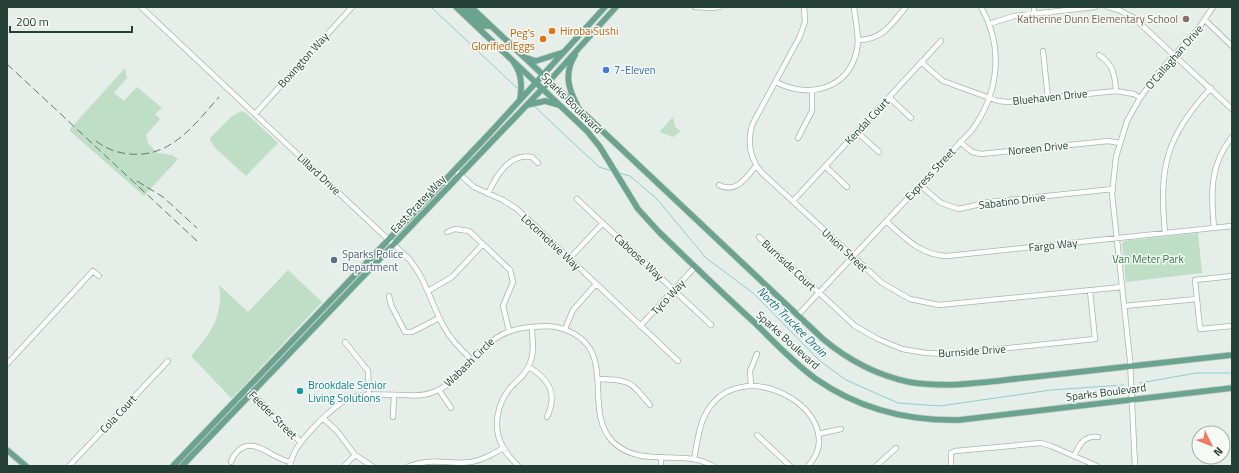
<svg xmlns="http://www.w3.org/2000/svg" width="1239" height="473" viewBox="0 0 1239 473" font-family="'Titillium Web',sans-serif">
<rect width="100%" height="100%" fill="#e5eee9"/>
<path fill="#bedec5" d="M125 68 127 78 114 93 124 101 137 87 162 108 155 114 160 119 146 135 148 143 157 153 172 155 178 159 144 196 70 131V129Z
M242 111 247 114 278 143 246 176 216 149 210 140 211 137 232 116Z
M673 117 675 127 681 131 673 137 662 133 660 131Z
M1198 233 1202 273 1126 282 1122 243 1124 241Z
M288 270 322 302 234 396 231 398 191 356C210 335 224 315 219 285L248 312Z"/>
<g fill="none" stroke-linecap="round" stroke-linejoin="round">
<path stroke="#8eccd2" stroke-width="1" d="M431 7 517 88
M535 107 599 167 612 171
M619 173 630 176 657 199 706 258 753 293 820 361 846 380 898 403 940 406 1051 390 1123 385
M1140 383 1196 373H1232"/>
<g stroke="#a7b6b0" stroke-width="6">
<path id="minor" d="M141 7 409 259C426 279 431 304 444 327 451 340 461 350 472 360
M695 7 711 8 720 7
M804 7 805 22 800 36 752 125C747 143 750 159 762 173L882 283 910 299 939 305 1122 287
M1034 7V13
M1108 7 1119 10 1134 18 1232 109
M1205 20 1232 46
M989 24 1014 16 1095 7
M858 40C883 40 891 24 906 7
M1043 51 1048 98
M1099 55C1113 64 1115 75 1116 91
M921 62 943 81 998 101 1008 102 1116 91 1134 94 1140 98
M776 82C808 99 848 90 857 50 860 36 855 21 854 7
M889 97 911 118
M255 114 352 7
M857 132 879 152
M798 138 812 111V91
M960 142 972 152 981 154 1108 141 1120 143
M825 166 847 187
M455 170 474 187 503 200 517 209 678 361
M719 185C736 194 746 178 756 166
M920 185 941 203 959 209 989 202 1113 189
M488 194C496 176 509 153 532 157L538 163
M577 199 711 325
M793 201 941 41
M886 221C905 238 920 255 947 256L1232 226
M1214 228C1211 195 1209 165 1232 137
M447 232 455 229 469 231 510 270 513 282 503 306 509 330
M1165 233C1159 168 1165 137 1211 88
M759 237 855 326 878 339 902 349 926 353 951 354 1095 339 1090 291
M569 259 603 223
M1232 276 1195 280 1200 329 1232 326
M428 291 452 277 483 244
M389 296 391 305 405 332H412L439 318
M1124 306 1197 299
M798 315 972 130C999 93 1004 47 981 7
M640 326 695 267
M565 329 573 310 596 284
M345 342 368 371 369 394
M7 364 93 271 99 276
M529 367C549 379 558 394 547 417
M599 379C630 380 630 381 650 405
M751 386 750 371 757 354
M246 388C265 405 281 425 301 442
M439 390 451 408
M393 417 394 395
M323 418 337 431 355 455 372 466
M818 434 841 429
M757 435 790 466
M951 453 955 451 1041 443 1051 446 1097 466
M951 453V466
M1074 456C1079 445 1084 435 1098 437
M694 459C697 445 698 430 704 417 738 345 855 415 808 466
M231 462C232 458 234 455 237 452 253 434 273 460 291 462
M69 466 168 361
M290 466C293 449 304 438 315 426 350 390 356 394 404 395 415 396 426 396 436 391 446 387 453 380 460 373 483 349 495 330 530 327 542 326 554 325 566 330 620 351 581 409 613 442 641 469 682 448 713 466
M344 466 355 455
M409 466C434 457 448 465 471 462 483 460 493 454 503 448
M518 466C513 460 506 454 503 447 492 428 497 403 511 387 518 380 527 373 530 363 535 352 532 339 532 327
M661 466V457
M876 466 896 448
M1135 466 1130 360 1112 194 1116 157 1127 121 1140 98 1158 73 1198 29 1213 7"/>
</g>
<g stroke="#c2cac7" stroke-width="7">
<path id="major" d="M456 7 587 131 600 147 638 209 659 232C691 263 723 294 756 324 775 343 794 363 816 379 859 409 908 421 959 420L1232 388
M463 7 484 26H490
M471 7 823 339C848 360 876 375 909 382 950 389 992 381 1033 377 1099 370 1165 362 1232 355
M575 55C564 73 568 88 577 105
M527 58 536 61 561 53
M514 63C522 74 522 86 520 99
M527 105 545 101 559 105
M7 450 26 466
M173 466 489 134 605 7
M182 466 543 88 616 7"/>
</g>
<use href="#minor" stroke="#fff" stroke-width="4.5"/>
<use href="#major" stroke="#6aa390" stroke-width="5.5"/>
<path stroke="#5f7b71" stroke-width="1" stroke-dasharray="8 4" stroke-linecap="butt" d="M7 64 197 241
M96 141C106 149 118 153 130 154 171 158 195 124 219 97
M137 181 163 197 197 228"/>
</g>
<circle fill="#8d6e63" stroke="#f6faf7" stroke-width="1.5" cx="1186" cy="19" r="4"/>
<g fill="#e8710a" stroke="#f6faf7" stroke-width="1.5">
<circle cx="552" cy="31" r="4"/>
<circle cx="543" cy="39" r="4"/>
</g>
<circle fill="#3f7fe0" stroke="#f6faf7" stroke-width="1.5" cx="606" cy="70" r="4"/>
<circle fill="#5c6f8a" stroke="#f6faf7" stroke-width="1.5" cx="334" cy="260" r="4"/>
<circle fill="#0f9aa8" stroke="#f6faf7" stroke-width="1.5" cx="300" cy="391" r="4"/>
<g text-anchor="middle" stroke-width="3" stroke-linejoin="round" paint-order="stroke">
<g font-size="11" fill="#785e54" stroke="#f6faf7" text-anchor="end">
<text x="1178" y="23">Katherine Dunn Elementary School</text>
</g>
<g font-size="11" fill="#c56008" stroke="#f6faf7" text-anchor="start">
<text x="560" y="35">Hiroba Sushi</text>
<text x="535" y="37" text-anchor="end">Peg's<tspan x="535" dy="13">Glorified Eggs</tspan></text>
</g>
<g font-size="11" fill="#244036" stroke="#f6faf7">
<text transform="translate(1174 57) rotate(-49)" y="4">O'Callaghan Drive</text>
<text transform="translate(303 60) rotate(-48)" y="4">Boxington Way</text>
<text transform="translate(1050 97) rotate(-6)" y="4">Bluehaven Drive</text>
<text transform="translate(572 103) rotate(45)" y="4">Sparks Boulevard</text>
<text transform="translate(867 121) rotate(-47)" y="4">Kendal Court</text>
<text transform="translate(1038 148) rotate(-6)" y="4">Noreen Drive</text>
<text transform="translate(319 174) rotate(43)" y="4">Lillard Drive</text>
<text transform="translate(930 174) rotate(-47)" y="4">Express Street</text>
<text transform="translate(1012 201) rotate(-7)" y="4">Sabatino Drive</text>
<text transform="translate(418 204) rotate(-47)" y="4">East Prater Way</text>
<text transform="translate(551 242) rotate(43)" y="4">Locomotive Way</text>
<text transform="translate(1053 245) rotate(-6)" y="4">Fargo Way</text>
<text transform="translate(845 250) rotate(43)" y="4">Union Street</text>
<text transform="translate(639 257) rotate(43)" y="4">Caboose Way</text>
<text transform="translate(789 265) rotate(43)" y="4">Burnside Court</text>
<text transform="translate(668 297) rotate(-47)" y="4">Tyco Way</text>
<text transform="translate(788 340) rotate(42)" y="4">Sparks Boulevard</text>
<text transform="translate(972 351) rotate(-4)" y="4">Burnside Drive</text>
<text transform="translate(469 362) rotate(-44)" y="4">Wabash Circle</text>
<text transform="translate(1106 392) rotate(-7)" y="4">Sparks Boulevard</text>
<text transform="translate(118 414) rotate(-47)" y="4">Cola Court</text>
<text transform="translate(273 415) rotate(45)" y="4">Feeder Street</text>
</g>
<g font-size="11" fill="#366cbe" stroke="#f6faf7" text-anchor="start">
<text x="614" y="74">7-Eleven</text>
</g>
<g font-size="11" fill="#4e5e75" stroke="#f6faf7" text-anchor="start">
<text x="342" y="258">Sparks Police<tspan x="342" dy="13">Department</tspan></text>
</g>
<g font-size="11" fill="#2e7645" stroke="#f6faf7">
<text x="1148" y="263">Van Meter Park</text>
</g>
<g font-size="11" fill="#0d838f" stroke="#f6faf7" text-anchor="start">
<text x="308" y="389">Brookdale Senior<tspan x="308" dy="13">Living Solutions</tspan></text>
</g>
<g font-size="12" font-style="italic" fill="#1e727c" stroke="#f6faf7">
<text transform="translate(792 322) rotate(45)" y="4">North Truckee Drain</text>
</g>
</g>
<rect width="1239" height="473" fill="none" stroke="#244036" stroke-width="16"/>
<g transform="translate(1211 445) rotate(133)"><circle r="19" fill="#f6faf7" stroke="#a2b0aa"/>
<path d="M0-3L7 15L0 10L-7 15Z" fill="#f07a61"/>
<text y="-6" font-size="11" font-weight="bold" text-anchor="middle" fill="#244036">N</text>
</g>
<path d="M10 26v6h122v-6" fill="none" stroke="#244036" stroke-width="2"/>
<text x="16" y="26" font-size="12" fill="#244036" stroke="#f6faf7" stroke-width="3" paint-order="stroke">200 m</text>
</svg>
